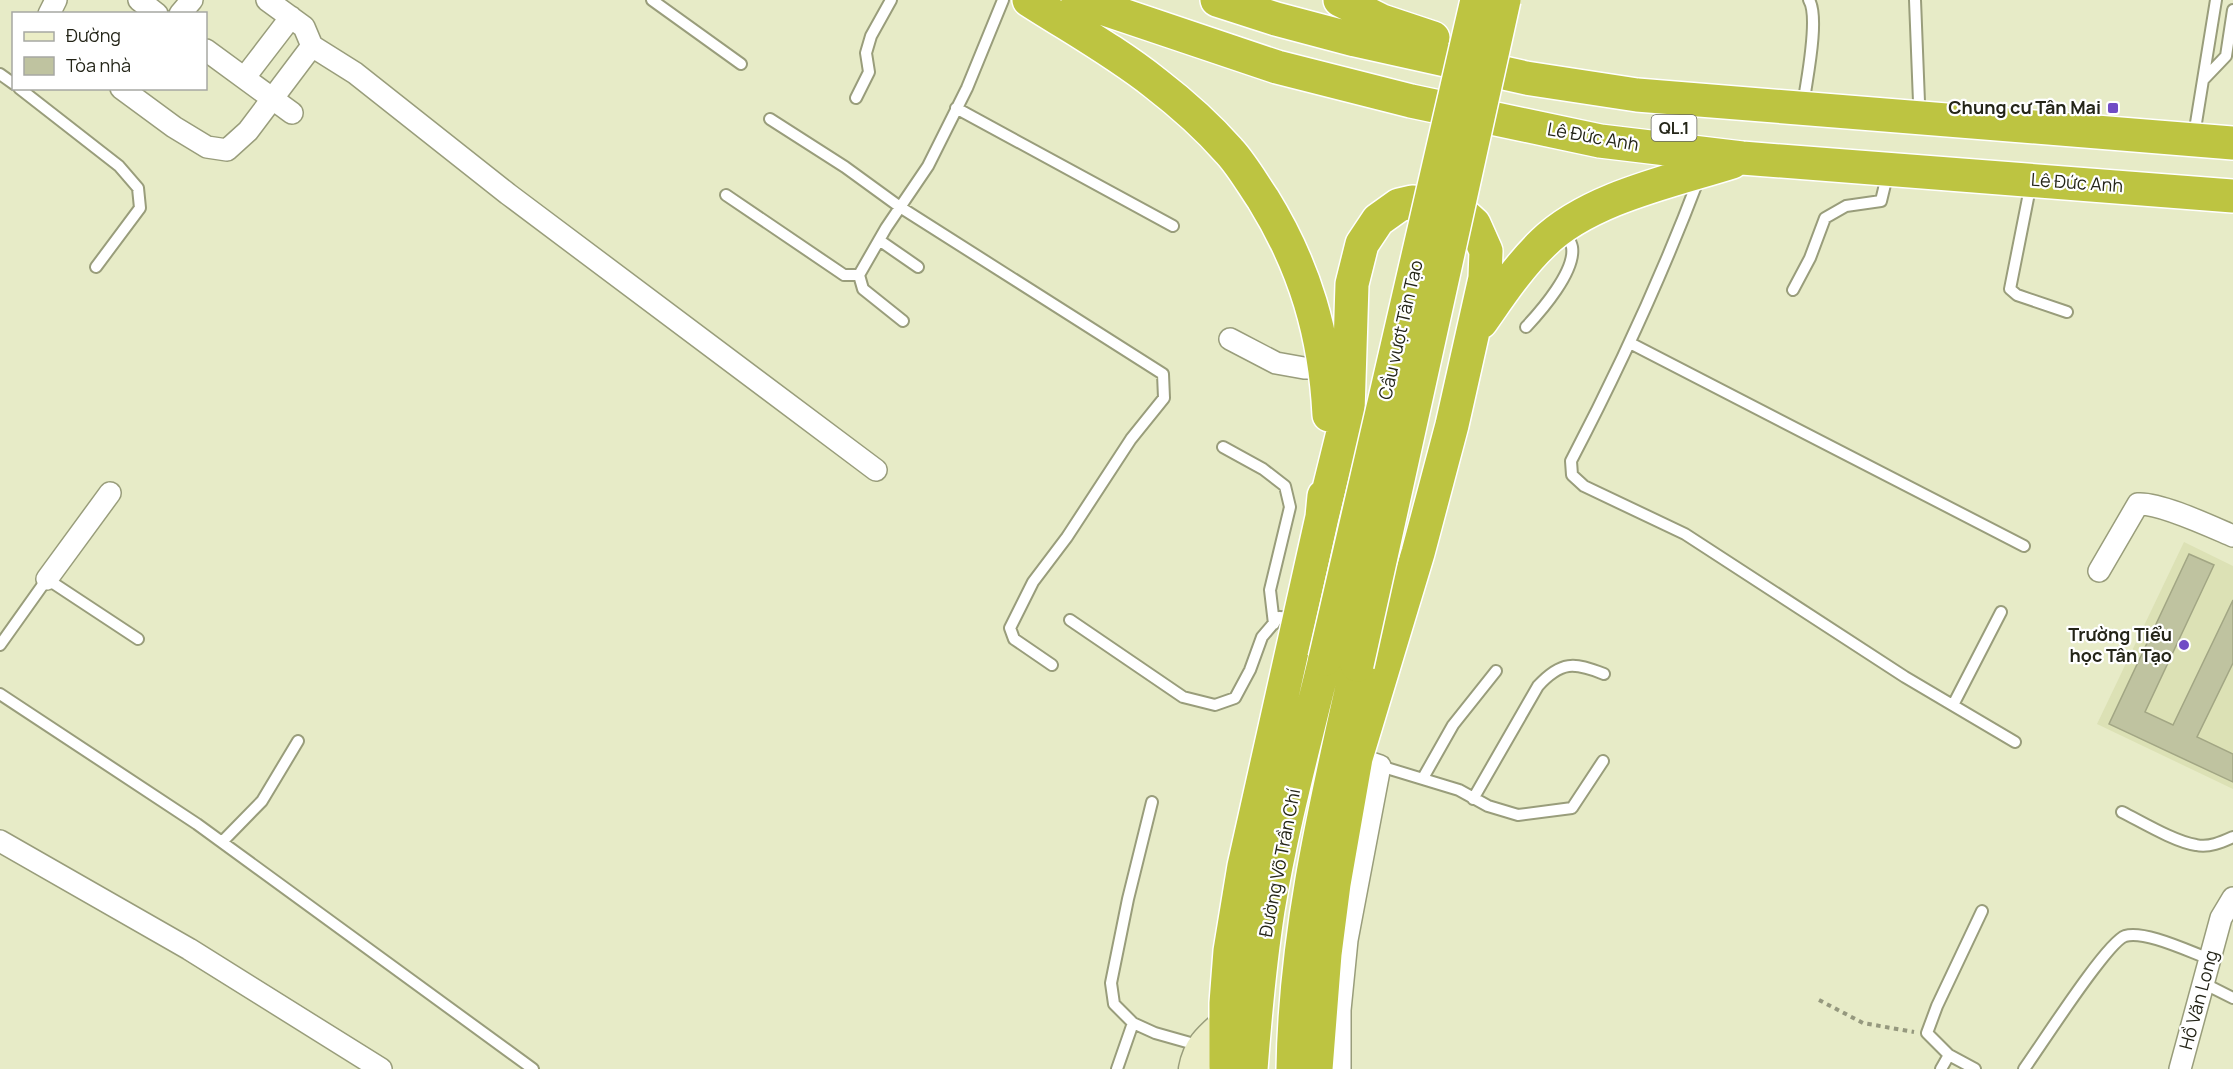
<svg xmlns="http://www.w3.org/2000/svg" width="2233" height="1069" viewBox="0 0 2233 1069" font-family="Manrope,sans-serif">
<rect width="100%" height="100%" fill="#e7ebc7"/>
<path fill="#dce1b5" d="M2184 542 2233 566V789L2097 724Z"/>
<path fill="#bfc3a0" stroke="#a2a684" stroke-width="1.5" d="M2189 554 2214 565 2145 712 2173 725 2233 600V663L2197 737 2233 754V782L2109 724Z"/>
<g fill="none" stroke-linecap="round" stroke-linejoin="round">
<g stroke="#999d7b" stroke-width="14">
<path id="lane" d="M652 0 741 64
M1915 0 1919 102
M0 74 14 84
M2204 79 2226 56 2233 10
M19 88 119 166 138 188 140 208 96 267
M1805 93C1808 73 1819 16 1809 0
M856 98 869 72 866 53 871 36 891 0
M956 108 1173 226
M770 119 845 167 900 207 1163 374 1164 398 1131 439 1067 537 1033 582 1010 628 1014 639 1052 665
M2196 123 2216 0
M1699 178C1662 276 1619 369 1571 461L1572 475 1584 486 1685 534 1905 677 2015 742
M2031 183 2010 289 2017 295 2067 312
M726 195 844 275H859L886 228 928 166 967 88 1003 0
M879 240 918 267
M859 275 863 289 903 321
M1793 290 1810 258 1825 218 1846 206 1881 201 1888 172
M1526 327C1541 311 1576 271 1572 247 1571 242 1567 235 1565 230
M1630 343 2024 546
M1223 447 1263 469 1285 486 1290 507 1270 590 1274 624
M1070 620 1183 697 1215 705 1235 698 1250 670 1262 637 1279 617 1295 618
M0 645 47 579 138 639
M0 694 197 824 533 1069
M1953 705 2001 612
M1380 766 1459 790 1488 806 1518 815 1572 808 1603 761
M1423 778 1453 725 1496 671
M1473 799 1538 686C1561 661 1574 662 1604 674
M1152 802 1128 899 1111 983 1114 1004 1133 1023 1155 1033 1201 1046
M2122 812C2142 822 2175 842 2196 845 2209 848 2222 842 2233 837
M222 842 262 801 298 741
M2203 983 2233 998
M1117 1069 1133 1023
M1941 1069 1949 1055
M1975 1069 1949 1055 1927 1033 1937 1006 1982 911
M2024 1069C2040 1047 2106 943 2125 936 2145 930 2190 952 2210 959"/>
</g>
<g stroke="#999d7b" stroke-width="24">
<path id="street" d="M139 0 157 14
M267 0 304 27 312 46 355 73 508 194 876 470
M49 14 56 0
M180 14 192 0
M206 50 292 113
M245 77 291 17
M121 88 174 127 207 147 227 150 248 131 312 46
M1230 339 1276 363 1304 368H1325
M2099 571 2138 504C2159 502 2212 527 2233 536
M47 579 110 493
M0 841 189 949 381 1069
M1340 1069V1010L1347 940 1380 766 1356 758
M2180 1069 2221 918 2233 898"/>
</g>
<g stroke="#999d7b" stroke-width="33">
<path id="secondary" d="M1194 1069C1198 1047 1209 1038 1225 1024"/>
</g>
<g stroke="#fff" stroke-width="36">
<path id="highway" d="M1029 0C1071 27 1116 52 1155 83 1181 103 1207 126 1229 151 1242 165 1252 183 1263 199 1305 267 1325 335 1329 415
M1078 0 1277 67 1411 101 1600 141 1742 158 2233 196
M1217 0 1276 19 1355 40 1526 78 1637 95 2233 143
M1340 0 1382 21 1433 38
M1481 322C1500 295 1519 266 1543 243 1589 198 1672 181 1732 162
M1226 1069V1003L1230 951 1244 866 1322 517 1324 496
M1251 1069C1255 1016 1260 962 1268 910 1282 825 1305 742 1325 659
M1293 1069C1295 931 1327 799 1357 665
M1316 1069 1325 954 1334 884 1356 758 1418 553 1452 425 1485 278 1486 251 1474 224 1464 215 1440 204 1412 202 1399 205 1378 220 1362 244 1352 284 1348 412 1322 517"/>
</g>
<path stroke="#95987e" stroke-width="4" stroke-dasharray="4.5 4.5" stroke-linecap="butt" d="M1819 1000 1863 1023 1914 1032"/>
<use href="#lane" stroke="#fff" stroke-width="10"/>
<use href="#street" stroke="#fff" stroke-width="21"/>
<use href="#secondary" stroke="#ebedc6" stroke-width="30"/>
<use href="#highway" stroke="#bdc441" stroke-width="33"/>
<g stroke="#fff" stroke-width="36" stroke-linecap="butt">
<path id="highway-bridge" d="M1325 659 1477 0
M1357 665 1504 0"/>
</g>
<use href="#highway-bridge" stroke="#bdc441" stroke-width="33"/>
</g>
<g fill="#704cc5" stroke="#fff" stroke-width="2">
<rect x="2107" y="102" width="12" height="12" rx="3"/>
<circle cx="2184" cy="645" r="6"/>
</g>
<g text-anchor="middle" stroke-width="4.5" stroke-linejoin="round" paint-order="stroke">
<rect fill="#fff" stroke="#66665d" stroke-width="1.5" x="1651.5" y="115" width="45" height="26" rx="4.5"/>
<g font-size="16" font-weight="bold" fill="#242518">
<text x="1674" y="134">QL.1</text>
</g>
<g font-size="18" font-weight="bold" fill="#242518" stroke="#fff" text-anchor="end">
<text x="2101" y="114">Chung cư Tân Mai</text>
<text x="2172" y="641">Trường Tiểu<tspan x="2172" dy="21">học Tân Tạo</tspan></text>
</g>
<g font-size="18" fill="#242518" stroke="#fff">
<text transform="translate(1593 137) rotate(10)" y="6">Lê Đức Anh</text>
<text transform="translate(2077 183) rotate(4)" y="6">Lê Đức Anh</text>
<text transform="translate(1401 330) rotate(-77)" y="6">Cầu vượt Tân Tạo</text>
<text transform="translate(1280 863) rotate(-79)" y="6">Đường Võ Trần Chí</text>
<text transform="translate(2199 1000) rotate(-75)" y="6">Hồ Văn Long</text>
</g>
</g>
<rect x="12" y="12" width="195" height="78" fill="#ffffff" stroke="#a7a8a3" stroke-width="1.5"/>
<rect x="24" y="32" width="30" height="9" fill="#ebedc6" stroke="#a7a8a3" stroke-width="1.5"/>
<text x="66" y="42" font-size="18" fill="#242518">Đường</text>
<rect x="24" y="57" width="30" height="18" fill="#bfc3a0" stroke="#a7a8a3" stroke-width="1.5"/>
<text x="66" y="72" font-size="18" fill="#242518">Tòa nhà</text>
</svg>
